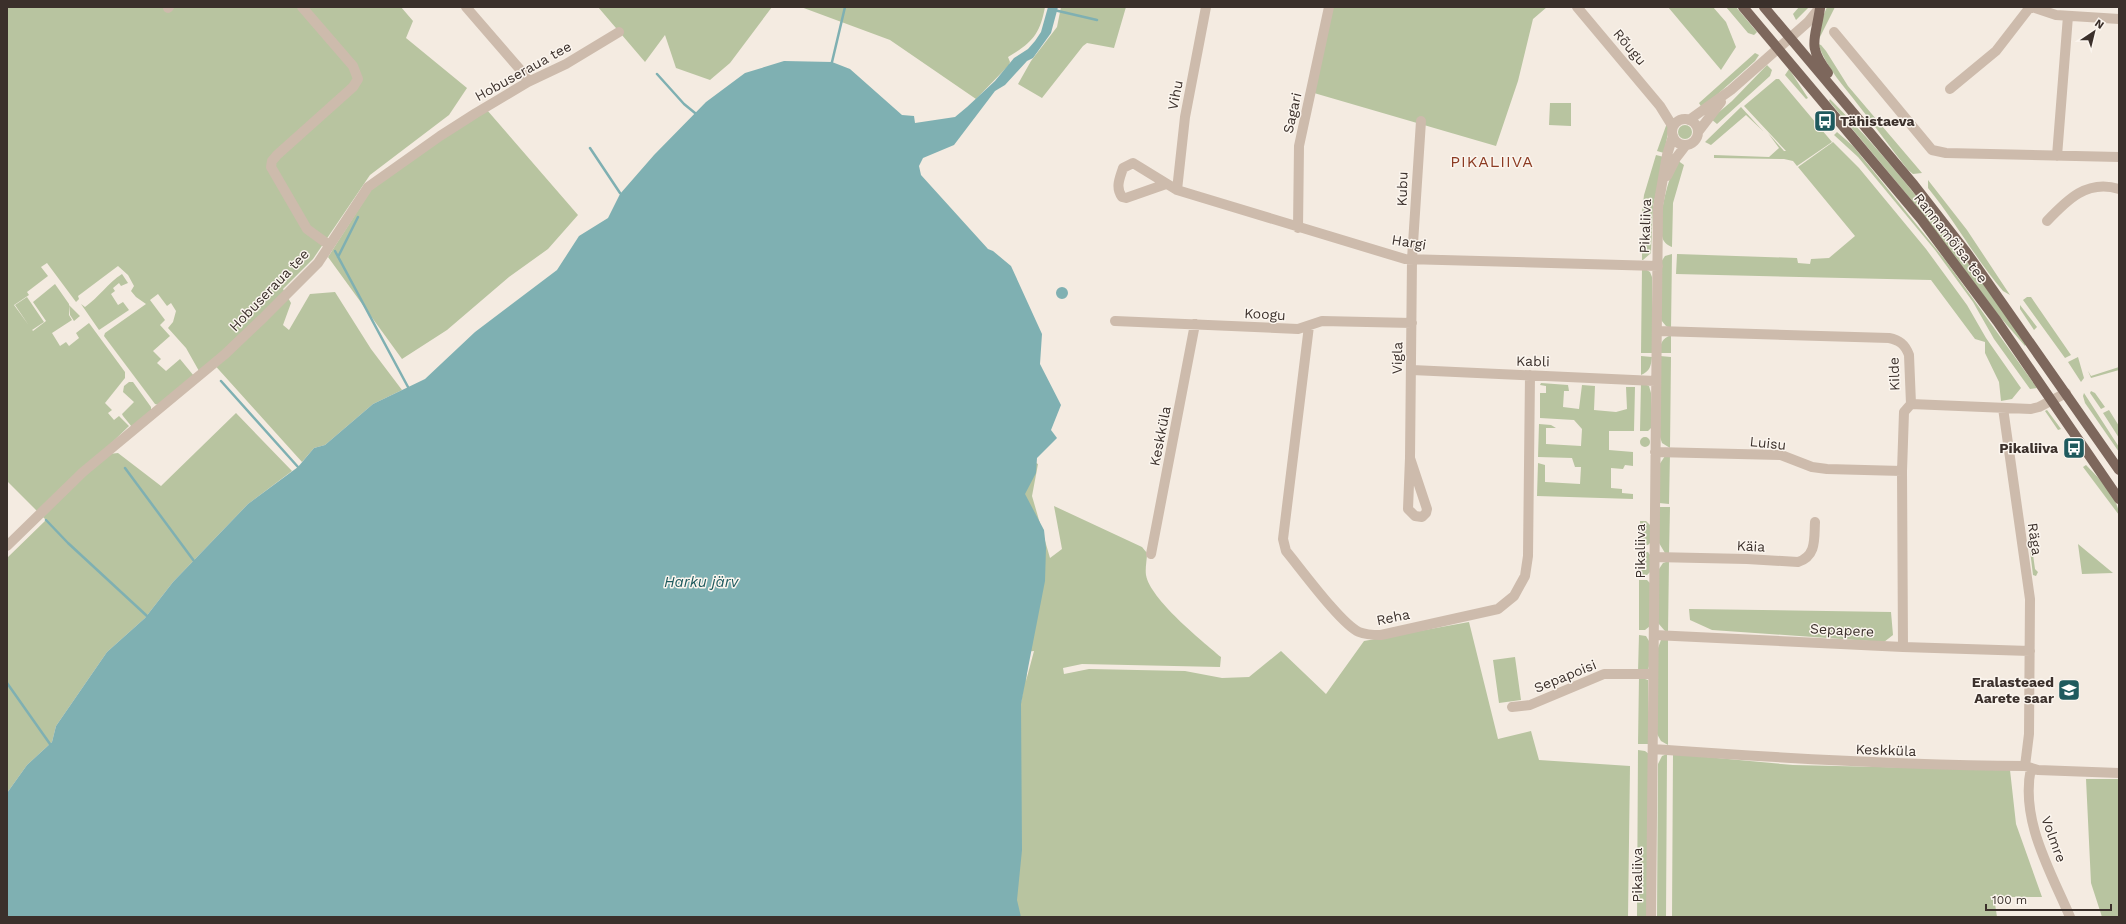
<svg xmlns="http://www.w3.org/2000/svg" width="2126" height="924" viewBox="0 0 2126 924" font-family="'Work Sans',sans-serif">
<rect width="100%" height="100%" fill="#f4ebe1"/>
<path fill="#b8c4a0" d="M7 7H401L413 21 406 38 467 88 449 115 370 175 313 259 283 289 291 303 283 325 289 330 310 294 335 292 371 349 402 390 373 404 325 445 314 448 302 462 211 361 199 371 186 348 168 328 173 322 176 311 171 303 167 306 158 294 150 300 165 320 160 325 170 336 153 351 161 359 157 363 166 371 180 359 194 376 159 405 155 404 104 336 105 333 146 304 136 297 131 291 134 286 128 275 118 266 78 296 79 299 76 302 47 263 41 267 48 276 27 292 29 295 14 305 33 331 46 321 33 302 55 284 69 304V315L72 320 52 333 60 346 66 342 69 346 79 338 76 333 89 323 125 372V378L105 403 112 410 108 413 114 420 119 416 129 426 99 455 118 453 161 486 236 413 292 471 248 504 173 582 145 618 107 652 56 726 52 742 27 765 7 793V558L46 520 7 481Z
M598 7H772L730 63 710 80 676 68 665 35 645 62Z
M801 7H1045C1040 34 1032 43 1008 57L1010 62 1009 65 976 99 890 40Z
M1061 7H1126L1114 48 1087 43 1083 46 1042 98 1018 84 1031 61 1057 27Z
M1332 7H1547L1533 19 1518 81 1496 146 1314 93Z
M1668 7H1713L1726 22 1736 47 1721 70Z
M1726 7H1736L1757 32 1754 35 1748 33Z
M1799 7H1809L1796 20 1793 14Z
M1827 7H1835L1819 39V26Z
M1818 44 1821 45 1826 51 1848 86 1922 173 1913 174 1908 170C1891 149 1876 127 1859 106 1843 85 1828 70 1818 44Z
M1755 53 1759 55 1755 61 1702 108 1699 103Z
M1767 65 1772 70 1770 76 1717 124 1711 119 1732 101Z
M1789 69 1808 98 1806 99 1785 75Z
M1776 79H1779L1832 142 1797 166 1793 161 1784 159 1714 158V155L1769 157 1779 148 1768 133 1784 151H1786L1744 106Z
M1830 99C1904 173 1966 259 2026 344L2025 346 2000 317 1914 203 1829 101Z
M1550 103H1571V126L1549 125Z
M1741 107 1763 131 1746 115 1711 145 1705 142Z
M487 110 578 215 548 249 509 277 447 330 402 359 328 257 371 190 439 141Z
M1667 123 1669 128 1664 153 1657 151Z
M1678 132a7 7 0 1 1 14 0a7 7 0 1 1-14 0Z
M1837 132 1853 146 1946 261 2037 388 2030 389 1994 339 1973 302 1935 250 1858 157 1834 135Z
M1833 142 1859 168 1926 249 1967 305 1986 338 2021 388 2012 399 2001 401 1999 382 1985 353V342L1975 339 1931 280 1676 274 1677 254 1797 258 1798 263 1810 264 1811 259 1829 258 1855 236 1798 167Z
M1656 155 1664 157 1653 207 1651 253 1643 260H1642V212L1644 195Z
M1677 160 1684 165 1673 203 1672 247C1667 245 1663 242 1662 236 1658 215 1668 180 1677 160Z
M1928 180 1967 230 2010 295 2003 291C1975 258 1955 221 1928 188Z
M1672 254 1671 329 1666 326 1661 320V262L1665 256Z
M1642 267 1650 272 1652 277V353H1641Z
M122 274 128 283 121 286 119 283 113 288 115 291 111 294 118 305 123 302 129 310 99 330 81 304 85 307C99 297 108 283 122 274Z
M27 297 44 322 32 330 15 305Z
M2027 297H2031L2071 355 2065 358 2023 300Z
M69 305 80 316 74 321 70 315Z
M2020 305 2037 327 2034 330 2020 309Z
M1671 335V353H1660C1660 343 1662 339 1671 335Z
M1641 356 1652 357C1651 366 1650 371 1641 375Z
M1660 356 1671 357 1670 448 1662 443 1660 437Z
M2078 357 2084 378 2081 382 2068 362Z
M2119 367V370L2091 378 2088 371 2091 376Z
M129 382H133L151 407V411L132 427 123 416 122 414 134 402 123 392 124 386Z
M1641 382 1649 386 1651 393V428L1648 431H1640Z
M1541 383 1568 385 1569 391H1564L1563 407 1579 409 1582 385 1595 386 1594 410 1616 412 1627 409 1626 387H1635L1634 431H1609V450L1633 452V466L1625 465 1623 469 1611 468V488L1622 489V493L1633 494V499L1537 496 1538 463 1545 465V482L1580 484 1581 467H1575L1572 458 1538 457 1539 424 1551 425 1556 428H1546V444L1581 446 1582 429 1574 420 1540 418V393H1546V386L1540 385Z
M2091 391 2095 393 2105 407 2101 409 2090 393Z
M2084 393 2119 447V452L2085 403 2083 396Z
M2047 410 2061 429 2058 430 2045 411Z
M2109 410 2119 426V438L2103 413Z
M1640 442a5 5 0 1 1 10 0a5 5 0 1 1-10 0Z
M1670 454 1669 504 1659 503V465L1665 456Z
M1032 461 1038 464 1032 496 1050 558 1062 549 1054 506 1142 547 1147 553C1147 560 1145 568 1146 575 1150 599 1202 641 1221 657L1220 667 1082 664 1063 668 1064 674 1089 669 1185 671 1222 678 1249 677 1281 651 1326 694 1364 641 1469 622 1498 739 1531 731 1539 760 1630 766 1628 917H994L1003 806 1029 656 1026 681 1034 651 1023 652 1008 535Z
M2086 465C2097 476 2119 498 2119 515L2083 467Z
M1659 507H1670L1669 554 1665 553 1659 543Z
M1640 521H1646L1650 525V543L1648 545H1640Z
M2028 534 2034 537 2031 540 2035 569 2038 572 2036 576 2033 575Z
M2078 544 2113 573 2082 574Z
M1639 552H1648L1650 555V572L1647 575H1639Z
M1669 561 1668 631H1665L1658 623 1659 569 1663 563Z
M1639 580H1647L1650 583V626L1645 630H1639Z
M1689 609 1891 612 1893 635 1884 642 1712 630 1690 620Z
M1639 635 1646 636 1649 641V666L1648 670 1638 672Z
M1668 638V745L1661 741 1657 734 1658 648 1661 640Z
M1515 657 1521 700 1499 703 1493 660Z
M1639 677 1648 680V744H1638Z
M1638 750 1645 751 1649 754 1647 917H1637Z
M1667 754 1666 917H1657L1658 764 1662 756Z
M1673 754 1793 765 2010 770 2016 824 2042 897H1994L1997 917H1672Z
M2086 779H2119V917H2102L2091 883Z"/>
<path fill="#7fb0b2" d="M1048 7H1058L1051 33 1033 58 1027 61 1005 85 995 91 954 145 923 158 919 166 921 175 988 249 993 251 1011 266 1042 334 1040 364 1061 405 1051 430 1057 438 1037 458 1036 473 1025 494 1044 530 1046 548 1045 581 1021 704 1022 850 1017 900 1021 917H7V793L27 765 52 742 56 726 107 652 145 618 173 582 248 504 298 467 314 448 325 445 373 404 425 379 475 332 557 270 579 236 608 218 620 194 654 155 706 102 745 73 784 61 832 62 850 69 902 115 914 116 915 123 955 117 967 107 995 81 1014 58 1028 49 1035 41 1041 32Z
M1056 293a6 6 0 1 1 12 0a6 6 0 1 1-12 0Z"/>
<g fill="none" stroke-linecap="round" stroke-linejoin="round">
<path stroke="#7fb0b2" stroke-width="2.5" d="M1054 10 1097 20
M832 62 845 7
M657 74 684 104 695 113
M590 148 620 193
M335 251 408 387
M338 257 358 217
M221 381 298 467
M125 468 194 561
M46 520 68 543 147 616
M7 683 50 744"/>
<path stroke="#cdbbac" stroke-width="10" d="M302 7 353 66 358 79 353 87 277 155 272 161 271 167 307 229 329 245
M466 7 524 74 528 82
M1577 7 1660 106 1673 127
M2032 7 2056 15 2119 19
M168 8 169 7
M1834 32 1932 150 1946 153 2119 157
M1950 89 1996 51 2030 7
M1672 132a13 13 0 1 1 26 0a13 13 0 1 1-26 0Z
M1689 120 1731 90 1808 22 1820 7
M1698 132 1721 102
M2057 156 2068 16
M1667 176 1676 158 1686 145
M1166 184 1126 198 1122 197C1115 187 1120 178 1123 168L1133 163 1177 190 1405 259 1658 266
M1177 190 1185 117 1206 7
M2047 221C2067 200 2087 179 2119 189
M1298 228 1299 146 1329 7
M1115 321 1298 329 1322 321 1412 323
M1309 326 1283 539 1286 551C1301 569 1341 624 1359 632 1366 635 1373 635 1381 635L1498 609 1514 596 1525 576 1528 556 1530 375
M1658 331 1889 338C1899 340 1905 344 1909 355L1911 404 1904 412 1902 471 1903 647
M1412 370 1655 381
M1911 404 2031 409 2039 407 2066 393
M2003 408 2030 599 2029 734 2025 766
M1655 452 1781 455 1812 467 1827 469 1902 471
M1410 458 1408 509 1415 516 1422 517 1426 513 1427 509 1410 458 1412 259 1421 121
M7 546 83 472 224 355 264 317 318 263 368 187 440 136 476 113 528 82 566 64 619 32
M1151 554 1195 324
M1654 557 1747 559 1798 562C1817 556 1814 538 1815 522
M1654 635 1903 647 2030 651
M1512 707 1530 705 1604 674H1653
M1653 749C1777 758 1900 765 2025 766L2038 770 2119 773
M2031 768C2020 820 2050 870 2070 917
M1651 917 1658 207 1667 155 1673 136"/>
<path stroke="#7d675c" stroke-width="10" d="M1743 7 1921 219 1997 321 2119 499
M1764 7 1914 185 1967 253 2119 470
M1820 8C1816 39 1806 45 1828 73"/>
</g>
<defs>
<g id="bus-square" transform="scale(1.15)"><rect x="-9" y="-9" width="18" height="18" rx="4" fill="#1f5a5e" stroke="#fbf5ee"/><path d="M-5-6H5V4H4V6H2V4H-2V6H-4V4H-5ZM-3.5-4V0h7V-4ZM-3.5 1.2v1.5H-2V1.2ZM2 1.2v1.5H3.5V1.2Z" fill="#fff"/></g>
<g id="school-square" transform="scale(1.15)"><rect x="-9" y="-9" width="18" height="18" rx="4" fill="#1f5a5e" stroke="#fbf5ee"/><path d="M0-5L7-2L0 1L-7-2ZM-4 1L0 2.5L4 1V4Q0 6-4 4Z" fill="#fff"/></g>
</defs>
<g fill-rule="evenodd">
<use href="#bus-square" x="1825" y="121"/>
<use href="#bus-square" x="2074" y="448"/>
<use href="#school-square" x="2069" y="690"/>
</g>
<g text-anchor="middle" stroke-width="3" stroke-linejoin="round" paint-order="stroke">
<g font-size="14" fill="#3b302b" stroke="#fbf5ee">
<text transform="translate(1630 47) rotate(50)" y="5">Rõugu</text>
<text transform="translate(523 71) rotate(-29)" y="5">Hobuseraua tee</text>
<text transform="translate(1175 95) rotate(-79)" y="5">Vihu</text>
<text transform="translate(1292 113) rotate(-77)" y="5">Sagari</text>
<text transform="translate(1402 189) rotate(-88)" y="5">Kubu</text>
<text transform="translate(1645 226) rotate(-88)" y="5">Pikaliiva</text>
<text transform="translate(1951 238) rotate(52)" y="5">Rannamõisa tee</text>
<text transform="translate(1409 242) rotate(9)" y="5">Hargi</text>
<text transform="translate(269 290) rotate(-46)" y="5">Hobuseraua tee</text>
<text transform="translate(1265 314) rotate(3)" y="5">Koogu</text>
<text transform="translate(1397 358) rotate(-89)" y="5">Vigla</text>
<text transform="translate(1533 361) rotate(1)" y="5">Kabli</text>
<text transform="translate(1894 374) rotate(-92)" y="5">Kilde</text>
<text transform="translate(1160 436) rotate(-79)" y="5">Keskküla</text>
<text transform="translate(1768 443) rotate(6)" y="5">Luisu</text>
<text transform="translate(2035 539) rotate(82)" y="5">Räga</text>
<text transform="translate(1751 546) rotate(3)" y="5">Käia</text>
<text transform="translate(1640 551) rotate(-90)" y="5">Pikaliiva</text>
<text transform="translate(1393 617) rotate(-11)" y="5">Reha</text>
<text transform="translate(1842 630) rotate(3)" y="5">Sepapere</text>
<text transform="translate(1565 676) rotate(-22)" y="5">Sepapoisi</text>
<text transform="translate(1886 750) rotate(2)" y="5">Keskküla</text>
<text transform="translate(2054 839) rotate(70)" y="5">Volmre</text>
<text transform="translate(1637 875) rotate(-90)" y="5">Pikaliiva</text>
</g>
<g font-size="14" font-weight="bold" fill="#3b302b" stroke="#fbf5ee" text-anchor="end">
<text x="1840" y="126" text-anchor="start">Tähistaeva</text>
<text x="2058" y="453">Pikaliiva</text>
<text x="2054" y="687">Eralasteaed<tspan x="2054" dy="16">Aarete saar</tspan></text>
</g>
<g font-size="15" font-style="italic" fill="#1f5a5e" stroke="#fbf5ee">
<text x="701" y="587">Harku järv</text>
</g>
<g font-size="16" letter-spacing="1" fill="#8c3b22" stroke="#fbf5ee">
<text x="1492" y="167">PIKALIIVA</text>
</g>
</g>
<rect width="2126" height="924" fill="none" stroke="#3b302b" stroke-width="16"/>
<g transform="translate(2094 32) rotate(35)" stroke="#fbf5ee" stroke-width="3" paint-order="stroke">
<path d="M0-3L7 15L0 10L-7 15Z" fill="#3b302b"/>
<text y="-6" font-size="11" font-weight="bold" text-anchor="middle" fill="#3b302b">N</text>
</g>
<path d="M1986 904v6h125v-6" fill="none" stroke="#3b302b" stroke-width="2"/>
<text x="1992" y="904" font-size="12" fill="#3b302b" stroke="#fbf5ee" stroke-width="3" paint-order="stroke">100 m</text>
</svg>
